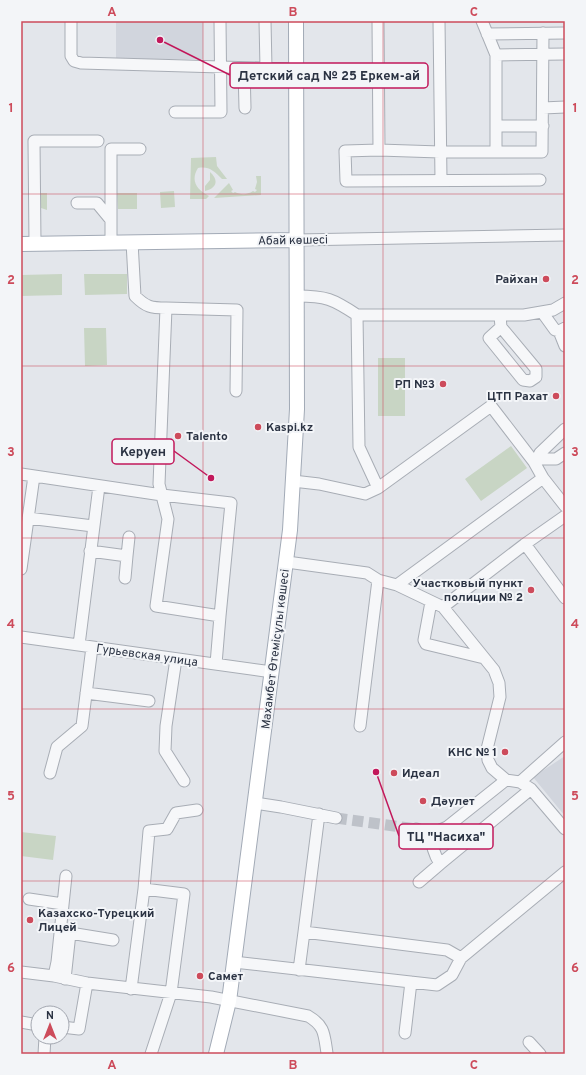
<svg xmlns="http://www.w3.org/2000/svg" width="586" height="1075" viewBox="0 0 586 1075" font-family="Overpass,sans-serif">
<rect width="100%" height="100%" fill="#e3e6eb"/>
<path fill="#d1d5dd" d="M116 21H203V59H116Z
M565 756V816L533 777Z"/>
<path fill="#c8d5c4" d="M216 157 217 166 227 179H222C214 171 209 166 198 168 190 181 197 190 209 196L206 199H190L191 158Z
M210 172C219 180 217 188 205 191V186L210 180Z
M256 176H261V195L214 198 229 183 233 190 231 191 233 193 235 192C241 195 247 195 253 191L255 192 257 190 255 189 257 182Z
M174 191 175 207 161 208 160 192Z
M41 193H47V210L41 208Z
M117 193H137V209H118Z
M62 274V295L21 296V275Z
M84 274H127V294L85 295Z
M84 328H106L107 365 85 366Z
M378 358H405V416H378Z
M511 446 527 468 481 501 465 479Z
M21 832 56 836 53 860 21 856Z"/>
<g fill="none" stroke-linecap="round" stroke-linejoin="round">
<path stroke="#bec2c9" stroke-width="11" stroke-dasharray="11 5.5" stroke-linecap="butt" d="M336 818 416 829"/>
<g stroke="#a8adb5" stroke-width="13">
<path id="minor" d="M71 21V56L74 61 81 63 296 69
M265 21 266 68
M378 21 379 150
M439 21 441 180
M482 21 496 55V152
M487 34 565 33
M496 55 565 54
M244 68 245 108
M543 108 565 107
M175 112H221L220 21
M496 126H543
M540 180 346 181 345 151 379 150 440 152H542L543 33
M77 203H97L111 220
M297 240 565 235
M111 242V149H140
M132 242 135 296C146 307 151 308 166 308L159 484 168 519 156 606 220 616
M35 243 34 141H98
M297 296C326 296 333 299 357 315H524L553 310 565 303
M166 308 237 310 236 391
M542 312 555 330 559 331 565 328
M500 316 501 327 536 369V377L530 381 523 380 489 338 501 327
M559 331 565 346
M537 459 540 453 565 429
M534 462 537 459H556L565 453
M21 474 162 495 231 503 220 616 216 664
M293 481 319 484 365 494 378 488 359 447 357 315
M378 488 491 406 534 462 543 478
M28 518 93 526
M525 544 565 598
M90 551 127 556 129 537
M287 562 367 573 378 580 397 585 443 607 494 670 499 683 500 697 487 749 488 760 492 768 506 780 520 782 531 789 565 829
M21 569 34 476
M125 578 127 556
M397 585 543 478 565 506
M431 602 424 640 426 644 484 658
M443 607 525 544 565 516
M21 637 272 672
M79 645 99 486
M176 659 166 726 165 751 184 781
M86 693 149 701
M360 726 378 580
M50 773 57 747 82 726 92 647
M520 782 565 742
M255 803 281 807 336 818
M319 814 304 932 447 950 461 958
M416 829 431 834C431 846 434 854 440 864L531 789
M431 834 447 827 506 780
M419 882 440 864
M144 889 184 894 171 993 151 1054
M29 899 63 904
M234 962 437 985 452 975 461 958 565 872
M299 970 304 932
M21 972 54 976 87 983 211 997 308 1016C325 1026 324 1034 327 1053
M54 976 57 962 66 876
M65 979 70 933 113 940
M131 989 144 889 149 831 167 829 176 813 197 810
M21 1022 38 1025
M62 1027 79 1029 87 983
M405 1033 411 982
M529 1042 540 1054
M44 1054 45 1037"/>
</g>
<g stroke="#a2aab6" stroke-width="16">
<path id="major" d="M21 244 297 240
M216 1054 229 1001 290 530 297 409 296 21"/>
</g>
<use href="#minor" stroke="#f6f7f9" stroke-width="11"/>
<use href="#major" stroke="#fff" stroke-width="14"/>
</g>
<path fill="none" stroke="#cd4b5b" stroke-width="1" stroke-opacity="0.55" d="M203 21V1054M383 21V1054M21 194H565M21 366H565M21 538H565M21 709H565M21 881H565"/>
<g fill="#cd4b5b" stroke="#f3f5f8" stroke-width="1.5">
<circle cx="546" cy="279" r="4"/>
<circle cx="443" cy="384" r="4"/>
<circle cx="556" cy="396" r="4"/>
<circle cx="258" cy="427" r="4"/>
<circle cx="178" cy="436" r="4"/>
<circle cx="531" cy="590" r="4"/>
<circle cx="505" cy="752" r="4"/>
<circle cx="394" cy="773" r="4"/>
<circle cx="423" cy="801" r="4"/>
<circle cx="30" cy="920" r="4"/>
<circle cx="200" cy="976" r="4"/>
</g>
<g text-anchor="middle" stroke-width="4" stroke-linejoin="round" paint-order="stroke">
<g font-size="12" fill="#2b3343" stroke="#f3f5f8">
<text transform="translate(293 240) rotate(-1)" y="4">Абай көшесі</text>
<text transform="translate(275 649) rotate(-83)" y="4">Махамбет Өтемісұлы көшесі</text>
<text transform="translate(147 655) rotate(8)" y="4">Гурьевская улица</text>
</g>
<g font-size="12" font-weight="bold" fill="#2b3343" stroke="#f3f5f8" text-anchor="start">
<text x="538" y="283" text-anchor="end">Райхан</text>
<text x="435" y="388" text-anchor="end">РП №3</text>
<text x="548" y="400" text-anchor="end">ЦТП Рахат</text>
<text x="266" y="431">Kaspi.kz</text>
<text x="186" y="440">Talento</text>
<text x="523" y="587" text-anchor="end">Участковый пункт<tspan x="523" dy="14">полиции № 2</tspan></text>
<text x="497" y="756" text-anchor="end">КНС № 1</text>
<text x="402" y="777">Идеал</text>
<text x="431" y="805">Дәулет</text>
<text x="38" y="917">Казахско-Турецкий<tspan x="38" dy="14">Лицей</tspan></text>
<text x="208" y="980">Самет</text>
</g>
</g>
<path fill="none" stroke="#c2185b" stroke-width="1.5" d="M160 40L230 75M211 478L174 451M376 772L399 836"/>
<g fill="#c2185b" stroke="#f3f5f8" stroke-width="1.5">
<circle cx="160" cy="40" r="4"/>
<circle cx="211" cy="478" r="4"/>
<circle cx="376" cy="772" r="4"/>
</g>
<g fill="#f3f5f8" stroke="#c2185b" stroke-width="1.5">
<rect x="230" y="63" width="198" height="25" rx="4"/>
<rect x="112" y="439" width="62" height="25" rx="4"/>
<rect x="399" y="824" width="94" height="25" rx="4"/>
</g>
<g font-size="13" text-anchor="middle" font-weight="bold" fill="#2b3343">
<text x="329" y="80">Детский сад № 25 Еркем-ай</text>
<text x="143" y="456">Керуен</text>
<text x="446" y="841">ТЦ "Насиха"</text>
</g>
<rect width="586" height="1075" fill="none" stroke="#f3f5f8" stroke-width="44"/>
<g transform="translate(50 1025)"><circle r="19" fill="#f3f5f8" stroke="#a3a7b0"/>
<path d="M0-3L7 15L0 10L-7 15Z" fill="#cd4b5b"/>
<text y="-6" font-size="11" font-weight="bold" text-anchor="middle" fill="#2b3343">N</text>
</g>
<rect x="22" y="22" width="542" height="1031" fill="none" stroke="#cd4b5b" stroke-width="1.5"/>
<g font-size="13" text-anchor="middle" font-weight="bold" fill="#cd4b5b">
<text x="112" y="16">A</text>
<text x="293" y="16">B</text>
<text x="474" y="16">C</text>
<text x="11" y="112">1</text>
<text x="575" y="112">1</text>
<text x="11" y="284">2</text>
<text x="575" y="284">2</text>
<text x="11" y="456">3</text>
<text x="575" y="456">3</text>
<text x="11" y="628">4</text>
<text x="575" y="628">4</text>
<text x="11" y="800">5</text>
<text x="575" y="800">5</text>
<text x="11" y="972">6</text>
<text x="575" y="972">6</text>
<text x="112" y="1069">A</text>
<text x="293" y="1069">B</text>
<text x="474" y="1069">C</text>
</g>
</svg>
